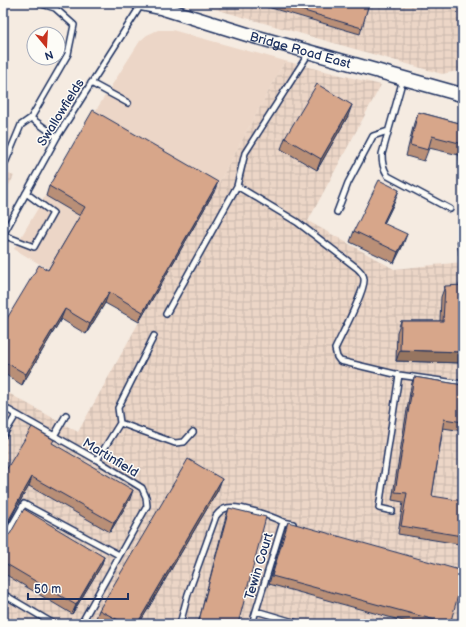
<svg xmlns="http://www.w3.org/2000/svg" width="466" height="627" viewBox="0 0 466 627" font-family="'Balsamiq Sans',sans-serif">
<defs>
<pattern id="industrial-grid" width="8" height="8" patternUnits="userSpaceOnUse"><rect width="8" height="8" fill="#ecd6c7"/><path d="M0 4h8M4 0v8" fill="none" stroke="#cab8ad"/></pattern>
</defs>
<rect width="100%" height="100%" fill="#f5ebe1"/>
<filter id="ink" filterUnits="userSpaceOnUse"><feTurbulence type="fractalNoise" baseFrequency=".025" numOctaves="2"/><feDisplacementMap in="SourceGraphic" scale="8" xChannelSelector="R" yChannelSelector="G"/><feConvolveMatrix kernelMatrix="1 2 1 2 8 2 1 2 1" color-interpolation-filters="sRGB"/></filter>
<g filter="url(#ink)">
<path fill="#ecd6c7" d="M158 30H172L285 61 214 192 139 322 14 249 89 121 140 41 147 35Z"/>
<path fill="url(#industrial-grid)" d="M194 3H463V67L458 71 442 74Z
M285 61 381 85 308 221 394 269 463 262V624H3V390L78 432 139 322 214 192Z
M3 172 14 176 3 196Z"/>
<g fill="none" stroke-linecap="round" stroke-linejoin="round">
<g stroke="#1b2f5e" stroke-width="8">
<path id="service" d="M38 3 55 8 74 25 68 54 31 118 57 137
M403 79 382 154C382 163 383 168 388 176L450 209
M91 83 128 103
M6 161 21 125 31 118
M237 186 297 222 357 268C360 271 364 274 364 279 366 289 341 336 335 349L337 357 340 361 399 375 463 384
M337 212 348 183 373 136 388 131
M3 235 57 137 141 5
M3 235 34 247 53 213 26 193
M166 314 237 186 245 153 309 53
M3 407 97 460 142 488 146 497 147 506 81 624
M120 423 175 443 184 442 193 432
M3 436 16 415
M54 436 66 415
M97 460 120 423 118 408 154 336
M392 511 379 508 399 375
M3 541 24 504 119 555
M3 594 54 624
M256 611 300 624
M180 624 188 594 216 516C219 512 222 509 227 508 239 505 271 516 283 522
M252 624 283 522 293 524"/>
</g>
<g stroke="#1b2f5e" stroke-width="16">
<g id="tertiary">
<path id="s1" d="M138 3 162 8 249 35 463 95"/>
</g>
</g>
<use href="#service" stroke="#fdfcf7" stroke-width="5"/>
<use href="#tertiary" stroke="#fdfcf7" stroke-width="13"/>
</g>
<path fill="#b98f77" stroke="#1b2f5e" d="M254 3H369L360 34Z
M418 112 463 124V194H462L459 155 429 148 424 161 406 156 414 123Z
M348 116 317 170 281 149 285 138Z
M49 186 214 192 139 322 105 303 86 334 61 319 22 385 3 373V325L48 270 80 216 46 196Z
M395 201 384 223 403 245 394 263 350 242 354 231Z
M460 231H463V255H459L457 240Z
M445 286 463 363 396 361 397 332 401 321H440L441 297Z
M414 377 463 385V431L443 428 432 496 462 536 459 544 398 534 403 502 392 500 411 386Z
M53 444 130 499 110 532 29 486 16 508 13 514 3 533V475Z
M218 490 139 624H102L95 621 99 610Z
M229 508 238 624H198L226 516Z
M288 522 450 624H414L269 584 284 531Z
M3 534 6 536 104 557 101 566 72 614 3 573Z"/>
<path fill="#967461" stroke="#1b2f5e" d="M352 105 348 116 317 170 321 159Z
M218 182 214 192 139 322 143 312Z
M399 190 395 201 379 234 383 223Z
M407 234 403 245 394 263 398 252Z
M462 246H463V255H459Z
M109 292 105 303 86 334 90 324Z
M65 309 61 319 22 385 26 374Z
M400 350 463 352V363L396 361Z
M32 477 29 486 16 508 13 514 3 533V530L16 505Z
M222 479 218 490 139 624H137Z
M133 490 130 499 110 532 114 523Z
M104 557 101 566 72 614 76 605Z"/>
<path fill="#d7a68a" stroke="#1b2f5e" d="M277 3H369L362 28Z
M317 84 352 105 321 159 285 138Z
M93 110 218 182 143 312 109 292 90 324 65 309 26 374 3 361V325L39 265 48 270 85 207 49 186Z
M418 112 463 124V148V144L432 136 428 150 410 145Z
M379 180 399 190 383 223 407 234 398 252 354 231Z
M460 231H463V246H462Z
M463 285V352L400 350 401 321H443L445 286Z
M414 377 463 385V422L444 419 432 496 463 501V528L462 536 401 526 407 493 395 492Z
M32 427 54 440 52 443 133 490 114 523 32 477 16 505H17L3 530V475Z
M188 459 222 479 137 624H126L99 610Z
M229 508 266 517 238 624H198Z
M24 509 104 557 76 605 3 562V534L6 536 10 534Z
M288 522 463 571V578L450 624 272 576Z
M3 615 17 624H3Z"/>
</g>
<g text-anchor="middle" stroke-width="3" stroke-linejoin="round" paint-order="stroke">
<g font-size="13" fill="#1b2f5e" stroke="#fdfcf7">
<text dy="5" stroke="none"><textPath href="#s1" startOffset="169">Bridge Road East</textPath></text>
<text transform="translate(60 112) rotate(-58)" y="5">Swallowfields</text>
<text transform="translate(111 457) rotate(31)" y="5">Martinfield</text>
<text transform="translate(258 566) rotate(-73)" y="5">Tewin Court</text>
</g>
</g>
<rect width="466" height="627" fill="none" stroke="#fdfcf7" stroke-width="16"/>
<rect x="8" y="8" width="450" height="611" fill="none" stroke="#1b2f5e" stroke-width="1.5" filter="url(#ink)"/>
<g transform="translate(46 46) rotate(162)"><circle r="19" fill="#fdfcf7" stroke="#a3aaba"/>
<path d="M0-3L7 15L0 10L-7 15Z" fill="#c8321e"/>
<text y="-6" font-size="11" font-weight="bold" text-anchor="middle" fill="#1b2f5e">N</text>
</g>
<path d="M28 593v6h100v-6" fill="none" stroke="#1b2f5e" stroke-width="2"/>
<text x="34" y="593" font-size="12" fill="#1b2f5e" stroke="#fdfcf7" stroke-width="3" paint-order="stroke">50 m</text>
</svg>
